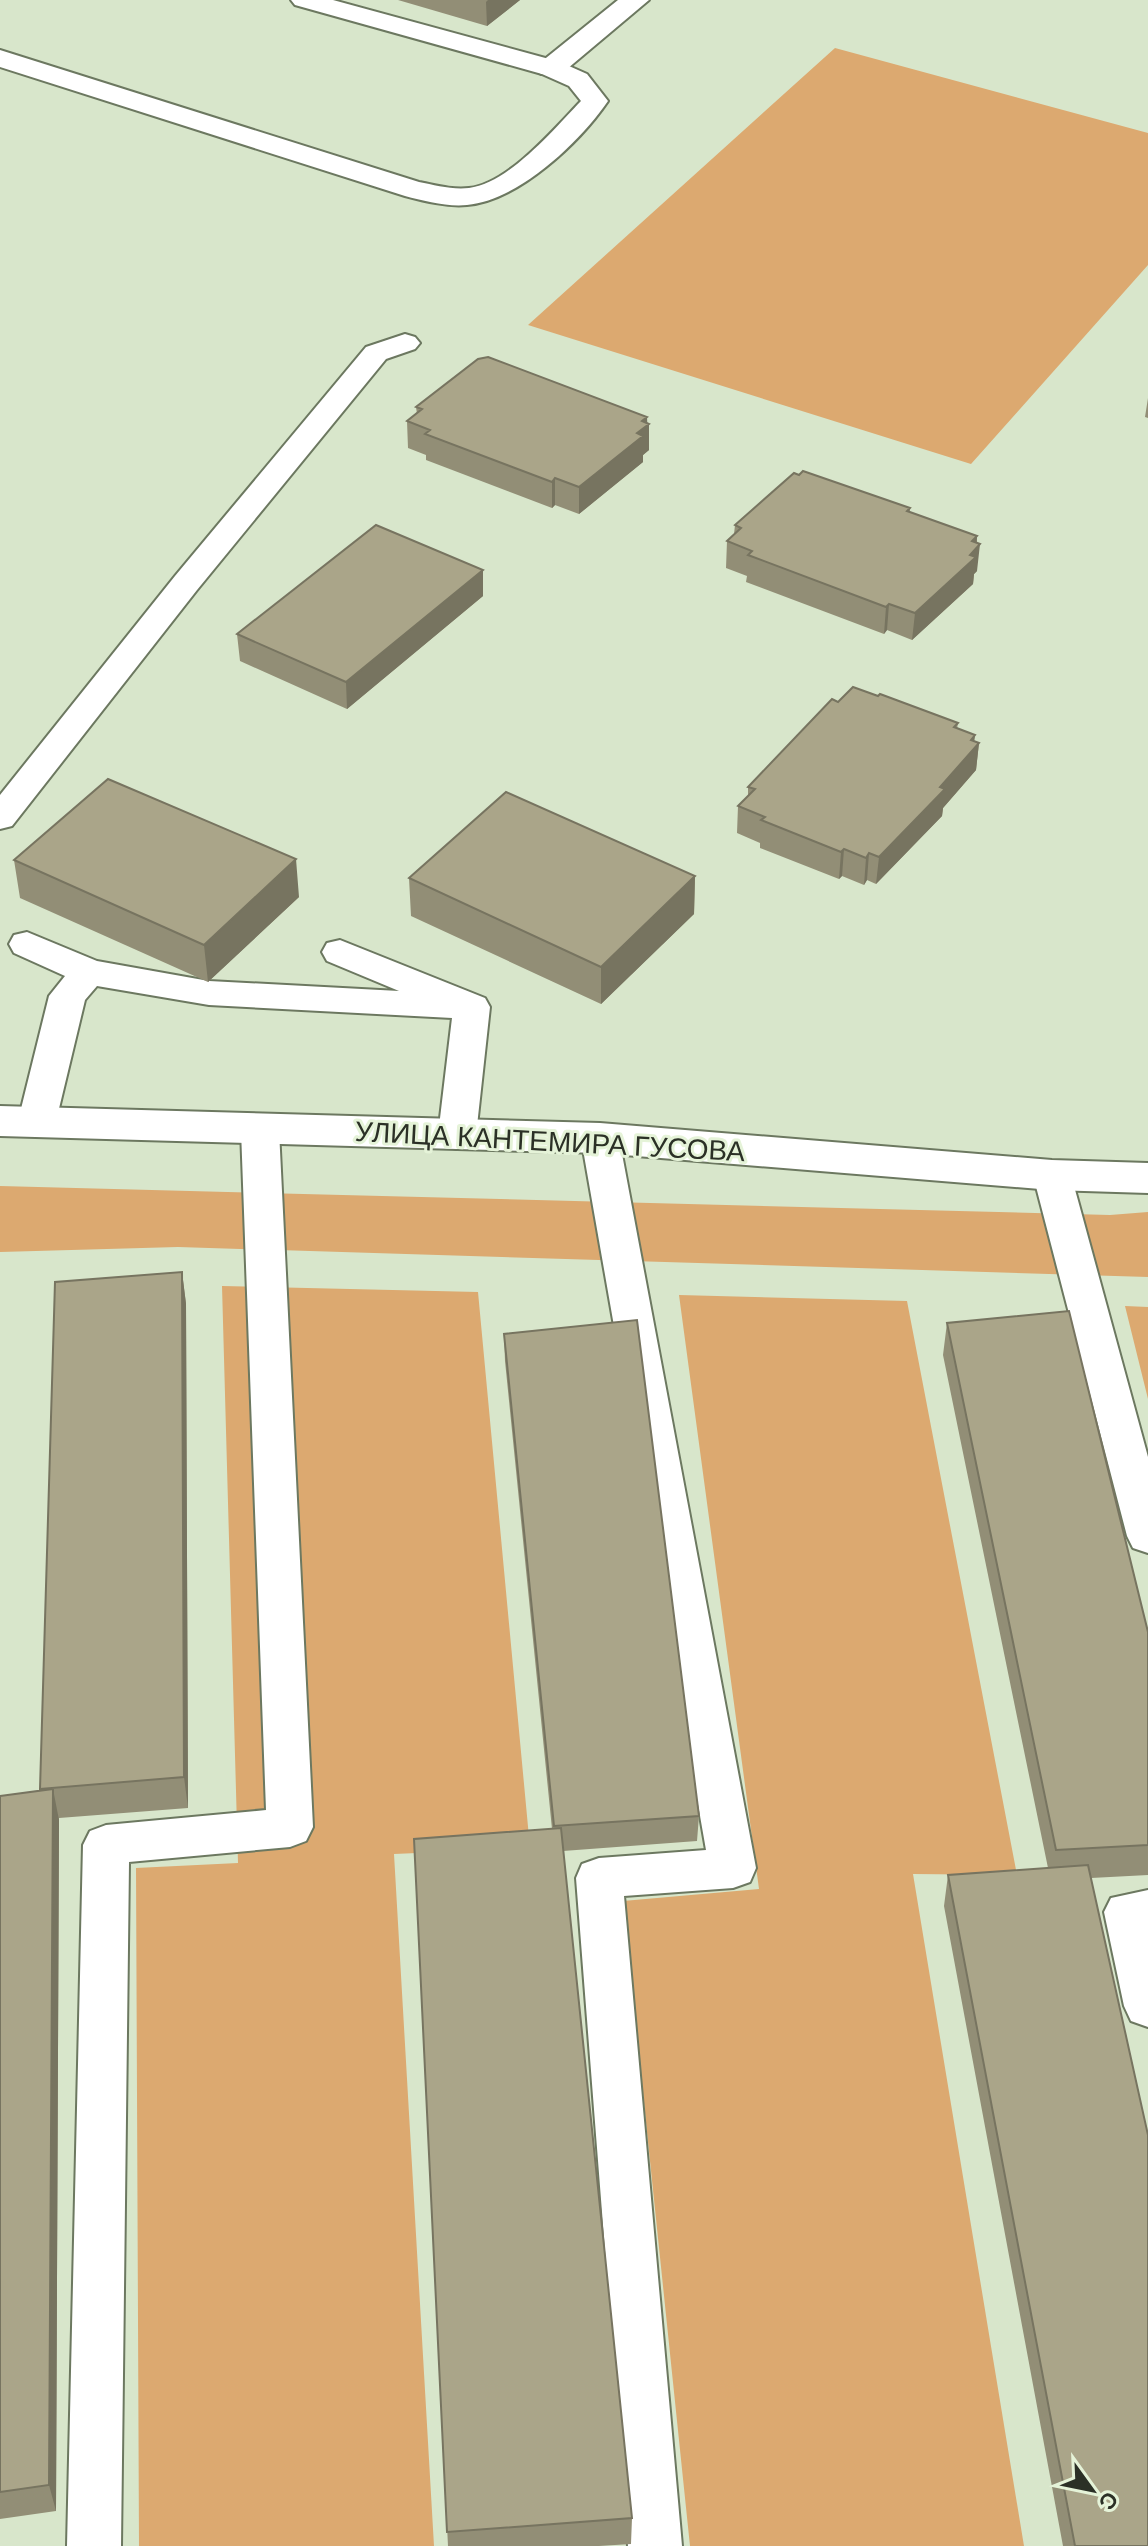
<svg xmlns="http://www.w3.org/2000/svg" width="1148" height="2546" viewBox="0 0 1148 2546" font-family="'DM Sans',sans-serif">
<rect width="100%" height="100%" fill="#d8e6cb"/>
<path fill="#dca970" d="M835 48 1148 133V265L971 464 528 325Z
M0 1186 1110 1215 1148 1212V1277L178 1247 0 1252Z
M222 1286 478 1292 530 1848 394 1854 434 2546H139L136 1868 238 1863Z
M679 1295 907 1301 1017 1875 913 1874 1024 2546H690L623 1901 759 1889Z
M1125 1306 1148 1307V1399Z"/>
<g fill="none" stroke-linecap="round" stroke-linejoin="round">
<g stroke="#6c7860" stroke-width="4">
<path id="lane" d="M291 0H333L560 62 587 74 608 101C580 142 518 201 467 205 447 207 424 201 405 196L0 67V50L419 182C435 185 452 190 469 188 508 184 555 128 581 101L569 86 542 74 295 5Z
M405 334 415 337 420 343 415 349 386 359 197 590 12 826 0 829V795L175 576 366 347Z
M27 932 97 961 209 981 399 991 327 961 322 952 327 943 340 940 485 998 490 1007 476 1135 471 1145 457 1149 443 1145 438 1135 452 1018 209 1005 97 986 85 1000 56 1121 51 1130 37 1134 23 1130 18 1121 49 996 65 976 14 953 9 944 14 935Z
M260 1117 274 1120 279 1130 313 1827 306 1841 290 1847 129 1862 121 2546H67L83 1845 90 1831 106 1825 266 1810 241 1130 246 1120Z
M600 1124 614 1128 619 1138 756 1868 750 1882 733 1888 624 1896 682 2546H628L576 1878 582 1864 599 1858 706 1850 581 1138 586 1128Z
M1052 1161 1066 1165 1071 1175 1148 1457V1553L1133 1548 1127 1536 1033 1175 1038 1165Z
M1148 1890V2027L1131 2021 1124 2006 1104 1912 1111 1898Z"/>
</g>
<g stroke="#6c7860" stroke-width="4">
<path id="street" d="M618 0H649L561 74H541L537 68 541 62Z
M0 1106 600 1123 1052 1160 1148 1163V1193L1052 1190 600 1153 0 1136Z"/>
</g>
<use href="#lane" fill="#fff" fill-rule="evenodd"/>
<use href="#street" fill="#fff" fill-rule="evenodd"/>
</g>
<path fill="#928e76" d="M398 0H520L487 26Z
M1148 398V418L1145 417Z
M416 407 647 417 649 450 643 455V462L579 514 555 505 552 508 426 460V455L408 448 407 421 417 414Z
M910 508V512L977 536V571L974 574 973 584 912 640 887 630 884 634 746 582 747 576 726 568 727 541 734 534 735 525Z
M483 570V596L347 709 240 661 237 634Z
M878 696 958 723 957 729 975 735 974 741 979 743 976 770 943 808 942 816 876 884 867 880 864 885 842 876 839 879 760 848V843L737 833 738 806 748 797V787L838 702Z
M14 860 299 897 208 982 20 898Z
M695 876 694 914 601 1004 411 916 409 878Z
M182 1272 186 1304 188 1808 59 1818 56 2511 0 2519V1796L41 1791 40 1789Z
M947 1323 1148 1632V1875L1091 1878 1148 2546H1063L944 1906 948 1875 1048 1868 943 1355Z
M504 1334 699 1816 697 1841 563 1851 632 2518 631 2544 599 2546H448L414 1839 552 1829 505 1361Z"/>
<path fill="#777460" d="M488 0H520L487 26 486 2Z
M647 417V426L649 424V450L643 455V462L579 514V487L637 433 642 421Z
M555 478V505L552 508V482Z
M977 536 976 548 980 544 977 571 974 574 973 584 912 640 915 613Z
M483 570V596L347 709 346 682Z
M889 604 887 630 884 634 886 607Z
M975 735 973 750 979 743 976 770 943 808 942 816 876 884 879 857 940 787Z
M844 849 842 876 839 879 841 852Z
M869 853 867 880 864 885 866 858Z
M296 859 299 897 208 982 204 945Z
M695 876 694 914 601 1004V967Z
M182 1272 186 1304 188 1808 184 1777Z
M53 1789 59 1820 56 2511 49 2485Z"/>
<path fill="#aaa589" stroke="#777460" stroke-width="2" d="M488 357 647 417 642 421 649 424 637 433 643 436 579 487 555 478 552 482 425 434 430 430 407 421 422 409 416 407 478 359Z
M803 471 910 508 907 511 977 536 972 541 980 544 970 555 976 557 915 613 889 604 886 607 748 555 752 551 727 541 741 528 735 525 794 473 799 475Z
M376 525 483 570 346 682 237 634Z
M853 687 878 696 880 694 958 723 954 727 975 735 971 740 979 743 940 787 945 789 879 857 869 853 866 858 844 849 841 852 761 820 765 817 738 806 755 789 748 787 832 699 838 702Z
M108 779 296 859 204 945 14 860Z
M506 792 695 876 601 967 409 878Z
M182 1272 184 1777 40 1789 55 1282Z
M1069 1311 1148 1632V1845L1056 1850 947 1323Z
M637 1320 699 1816 554 1826 504 1334Z
M53 1789 49 2485 0 2492V1796Z
M561 1828 632 2518 447 2532 414 1839Z
M1088 1865 1148 2135V2546H1075L948 1875Z"/>
<g text-anchor="middle" stroke-width="6" stroke-linejoin="round" paint-order="stroke">
<g font-size="28" fill="#2b3026" stroke="#e5f3d8">
<text transform="translate(550 1141) rotate(3)" y="10">УЛИЦА КАНТЕМИРА ГУСОВА</text>
</g>
</g>
<g transform="translate(1092 2490) rotate(123)" stroke="#e5f3d8" stroke-width="6" paint-order="stroke">
<path d="M0-6L14 30L0 20L-14 30Z" fill="#2b3026"/>
<text y="-12" font-size="22" font-weight="bold" text-anchor="middle" fill="#2b3026">С</text>
</g>
</svg>
